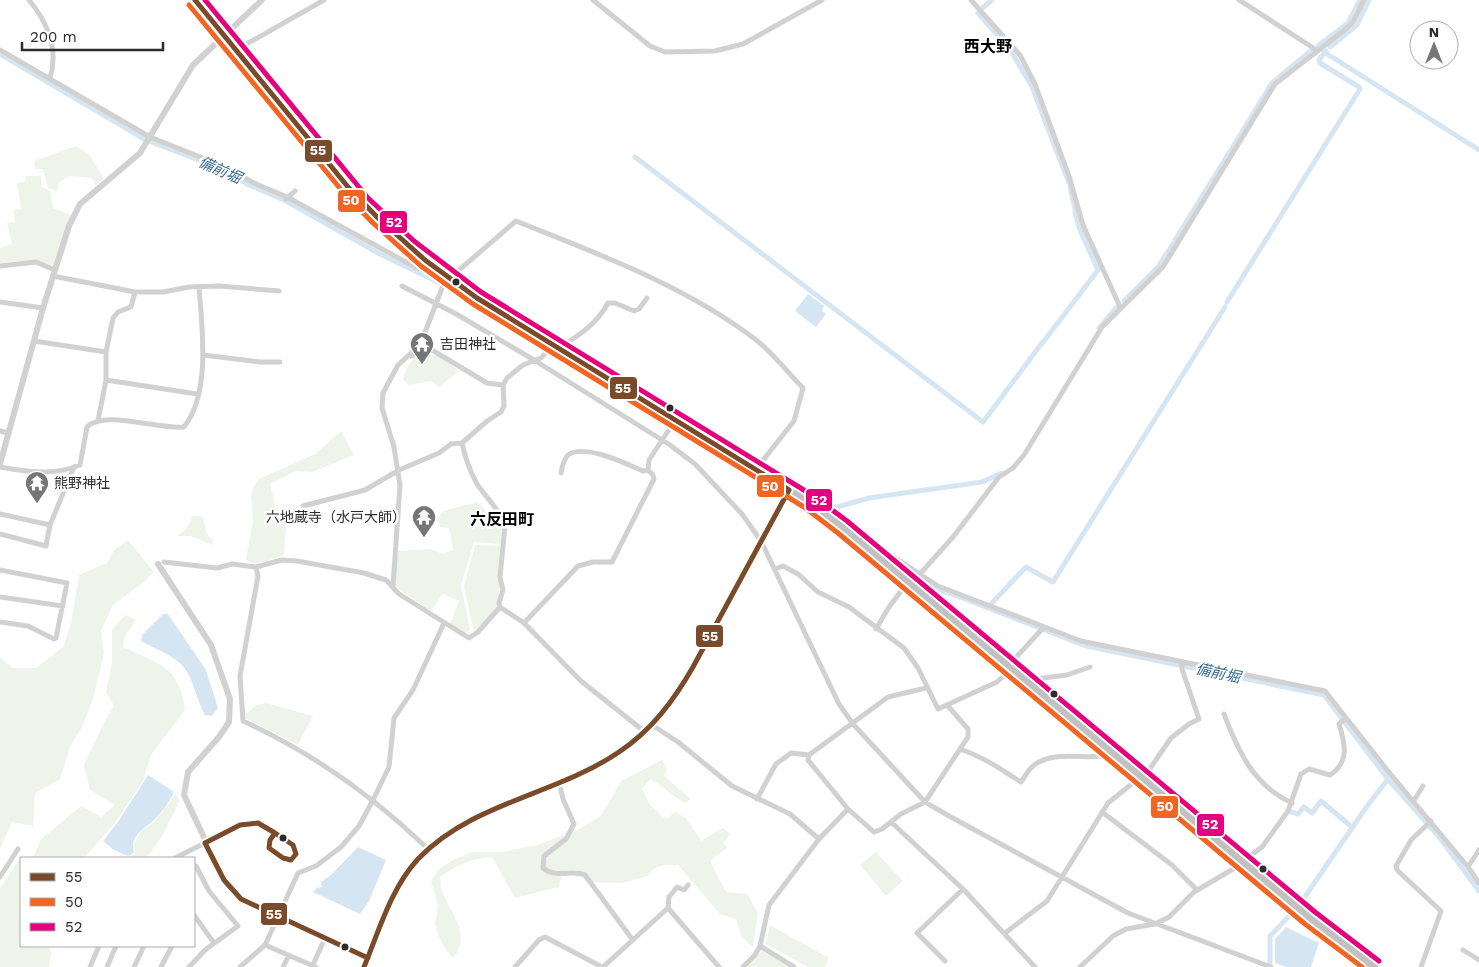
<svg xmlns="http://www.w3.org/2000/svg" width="1479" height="967" viewBox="0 0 1479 967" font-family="'Work Sans','Noto Sans JP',sans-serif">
<rect width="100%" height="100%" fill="#fff"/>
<path fill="#eff4ea" d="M76 146 89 154 104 179 96 185 91 178 70 176 59 182 57 191 48 188 43 169H35L34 161Z
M26 176H41L42 187 50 191 53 208 71 215 54 266 36 260 0 263V248L12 244 7 223 15 222 14 210 21 209 17 183 25 182Z
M426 353 441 357 459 371 439 387 431 381 409 385 403 380C406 366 411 357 426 353Z
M341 431 354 455 312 472 295 471 270 484 275 505 286 526 284 555C273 558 256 568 246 559L253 521 251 494 257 480 315 454Z
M478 502 490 517 502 520 501 544 474 542 461 585 470 630 463 634 450 624 459 601 443 594 431 611 401 591 393 582 398 551 431 549 443 554 453 550 449 528 440 527 437 519 443 511Z
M193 516 203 517 206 533 213 540V545L190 536H177L185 530Z
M128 540 154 572 145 581 113 605 101 631 104 653 93 699 83 725 70 747 60 779 35 793 33 826 12 822 0 849V657L13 668H36L63 647 71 624 79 575 107 563 114 550Z
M475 545 500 546C499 566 502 588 497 605 495 614 480 625 474 632L464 587Z
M125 615 136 620 125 636 123 647C160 665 179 665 185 710L151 755 143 781 115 823 84 858H23L34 856 41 839 81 806 101 817 115 805 90 790 84 765 106 719 114 706 106 692 112 662V630Z
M266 703 313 716 298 745 245 718V715L255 706Z
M662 760 667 769 664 776 691 799 684 803 651 779 642 789 650 805 666 819 675 812 686 818 701 841 723 828 731 834 723 842 727 848 710 861 726 892 747 894 758 912 753 947 741 936 736 919 720 914 678 865H664L653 869 647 876 623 883 586 882 578 871 567 870 561 877 559 887 515 898 492 857C472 858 457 865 440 877 441 883 441 891 444 896 454 917 471 937 453 958L448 953 439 937 435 924 438 906 431 881 438 870 451 861 472 852H502L537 845 576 831 601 816 621 781Z
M175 794 180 800 161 838 146 858H129L135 855 134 844 141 831 155 821Z
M876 852 903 881 886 896 860 865Z
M19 859H21V946H49L51 953 49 967H0V889Z
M770 925 829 958 824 967H808L766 944Z
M762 951 790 967H746Z"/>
<path fill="#d5e6f2" d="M808 294 824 306 822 311 826 314 816 327 795 311Z
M163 614H168L206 670 218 708 212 716 205 715C198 702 195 688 189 675 180 657 157 650 141 641L142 635Z
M148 775 173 791V794C169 802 162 812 155 819 145 829 129 835 134 853L128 856 114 850 103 841 118 822Z
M358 847 386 860 369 901 360 914 313 892 317 888 322 887 321 882 331 875Z
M1286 927 1319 943 1311 967H1286L1275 963V939Z"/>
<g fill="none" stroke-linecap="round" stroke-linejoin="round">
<path stroke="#d5e6f2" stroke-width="5" d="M981 9 992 0
M978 13 1011 51 1031 85
M1327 39 1348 23 1360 0
M1318 46 1324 41
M1330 47 1357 25 1369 0
M1324 52 1479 150
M0 54 146 140 225 170 247 184 284 200 380 254 442 284
M1032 87 1069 183
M1231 150 1272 83 1313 49
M635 157 983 422 1042 343
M1070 187 1075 209
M1175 240 1229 153
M445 285 486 313 605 387 688 434 703 447 778 493
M1124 301 1158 267 1173 244
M1227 302 1360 89 1359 87 1320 63 1319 60 1326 51
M1099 328 1116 308
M1044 341 1098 270 1080 230 1075 212
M793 503 813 514 864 555 869 556
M830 509 869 498 982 482 1002 473
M883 555 937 590 952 594 1086 646 1324 695 1388 779 1440 838 1479 891
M992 603 1026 567 1053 582 1225 307
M1365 809 1388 779
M1291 812 1298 814 1304 807 1312 813 1321 801 1352 827
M1302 901 1363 812
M1270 964V936L1293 912"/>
<path stroke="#d1d1d1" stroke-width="5" d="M29 0C47 22 59 49 50 78
M593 0 650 46 665 52 715 51 743 44 822 0
M971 0 1020 55 1035 84 1069 176 1083 225 1120 307
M1239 0 1318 51
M0 50 150 137 223 166 256 184 287 197 417 268 426 270 434 269
M236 50 324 0
M286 199 295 191
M0 266 36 262 55 270
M53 276 135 292H163L189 287 219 286 279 291
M402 286 458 315 534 360 670 445 695 464 742 514 761 541 839 704 853 724 925 802 949 816 1128 913 1271 967
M0 302 43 308
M34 341 106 352
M559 348C578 336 597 324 608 303H615L634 311 639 309 647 298
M203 355 260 362H280
M410 356 432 350 487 383 503 385
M106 380 197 394
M98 421 106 380V352L113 318 118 312 131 307 135 292
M0 431 8 433
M0 467C27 472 53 476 80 465L87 427C103 409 160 430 184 427 211 393 202 328 199 287
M561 473C562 467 563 460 568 455 584 443 627 464 643 471L648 470
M303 506 365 490 399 470 439 453 451 444 462 443 487 421 501 412 504 406 503 385 507 378 523 365 541 358 553 345
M0 514 50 525 74 467
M0 534 46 546 50 525
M873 549 888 553 938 586 1081 641 1325 691 1388 771 1468 867 1479 883
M164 562 217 568 232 564 256 567 282 560 297 561 364 573 386 580 399 594 469 638 478 632 500 607 499 603 503 590 500 577 505 526C504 515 484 495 477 484 470 471 465 458 462 443
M256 567 258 576 240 676 243 721C311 752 374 797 428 849
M775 569 783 566 798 574 818 592 849 607 904 648 918 668 938 709 997 682 1011 669
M0 570 67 583 56 638 54 639 28 626 0 622
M911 584 953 537 999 477 1013 468 1024 455 1102 327 1163 267 1275 84 1347 28 1353 22 1364 0
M393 586 400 485 394 447 382 408 383 393 398 365 420 345 444 283 516 221C598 254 684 285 755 339 773 353 787 372 803 388L794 421 756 469
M0 597 63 606
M500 607 524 623 581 681 645 732
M524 623 578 566 593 562H612L654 479 653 475 648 470 649 460 676 419
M876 629 889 607 908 582
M1008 666 1044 627
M1029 683 1036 679 1067 675 1090 667
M926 688 888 697 809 755 808 760 848 809 874 832 882 829 901 814 925 802 968 737V729L947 705
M1224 714C1238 751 1254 786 1292 803
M652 725 678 742 732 786 790 814 819 839
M960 749C984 757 1000 769 1021 782 1025 777 1028 770 1033 766 1055 748 1088 762 1113 754
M559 782 563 799 574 824 566 839 544 856 543 868C556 879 571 869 585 875L632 939
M757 799 776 764 791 753 809 755
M1413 802 1423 786
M1102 812 1172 865 1197 890
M891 822 964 890 1035 967
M175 858 205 843
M1468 867 1479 850
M0 877 18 849
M668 908 669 897 677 887 684 890 688 885
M194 915 214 943
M1005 933 1047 901 1108 803 1149 770 1171 738 1189 724 1199 719 1182 669V663
M265 945 316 967
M760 946 794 967
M1463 950 1479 960
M945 961 917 933 963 889
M90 967 99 946
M107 967 116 946
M134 967 144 946
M161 967 172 946
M189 967 205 950 238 926 209 891 196 866 194 867
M240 967 265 945 298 873 316 866 341 847 359 826 372 802 389 767 394 718 413 690 444 623
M283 967 289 955
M312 967 325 938
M515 967 539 940 545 937 602 967
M603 967 668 908 719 967
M743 967 755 955 760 946 769 905 819 839 848 809
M1080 967 1113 936 1126 929 1155 924 1169 917 1194 892 1233 869 1262 847 1288 811 1301 774 1309 769 1330 775C1350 762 1345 743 1339 724L1346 718
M1421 967 1441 911 1397 870 1396 866 1411 840 1431 821"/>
<path stroke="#d1d1d1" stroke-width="6" d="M0 464 43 308 69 226 80 204 140 153 193 65 262 0
M158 564 211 645 230 699 229 722 219 737 188 772 184 795 224 880 236 895 248 904 368 958
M364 967C379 931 392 889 418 859 473 797 582 791 644 733 677 702 696 662 717 623 741 579 765 534 789 490"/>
<path stroke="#c1c1c1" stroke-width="9" d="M195 0 348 187C387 230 429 266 477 298L808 501 843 527 1310 918 1374 967"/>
<g stroke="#fff" stroke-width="9">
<path id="bus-1" d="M195 0 348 187 378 218 425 260 477 298 789 490
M275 833 293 845 296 854 291 860 283 858 269 848 270 840Z
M205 843 224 880 241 899 368 958
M205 843 240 825 258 823 275 833
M364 967C379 931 391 888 418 859 473 802 556 795 619 752 652 730 674 700 693 667L789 490"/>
</g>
<g stroke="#fff" stroke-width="9">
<path id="bus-2" d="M189 5 343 192 373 223 421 266 473 304 804 507 838 533 1305 924 1362 967"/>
</g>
<g stroke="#fff" stroke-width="9">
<path id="bus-3" d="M205 0 368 198 414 241 481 292 812 495 847 521 1315 912 1379 961"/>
</g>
<use href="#bus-1" stroke="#7a4b2a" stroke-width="5"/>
<use href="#bus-2" stroke="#f26522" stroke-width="5"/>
<use href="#bus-3" stroke="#e5007d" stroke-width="5"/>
</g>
<defs>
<g id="temple-pin" transform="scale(1.25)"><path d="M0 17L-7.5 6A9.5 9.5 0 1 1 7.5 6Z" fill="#767676" stroke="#fff"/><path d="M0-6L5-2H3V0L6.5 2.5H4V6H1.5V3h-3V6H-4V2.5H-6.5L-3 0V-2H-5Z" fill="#fff"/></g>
</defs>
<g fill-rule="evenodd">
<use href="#temple-pin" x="422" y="344"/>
<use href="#temple-pin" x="37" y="483"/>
<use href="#temple-pin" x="424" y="517"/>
</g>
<g fill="#2c2c2c" stroke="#fff" stroke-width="2">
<circle cx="456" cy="282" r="4.5"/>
<circle cx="670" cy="408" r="4.5"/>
<circle cx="1054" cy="694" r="4.5"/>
<circle cx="283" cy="838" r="4.5"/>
<circle cx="1263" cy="869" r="4.5"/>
<circle cx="345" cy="947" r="4.5"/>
</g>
<g text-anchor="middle" stroke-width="5" stroke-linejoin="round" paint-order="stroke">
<g font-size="14" fill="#2c2c2c" stroke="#fff" text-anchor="start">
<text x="440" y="349">吉田神社</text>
<text x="54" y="488">熊野神社</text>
<text x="406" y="522" text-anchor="end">六地蔵寺（水戸大師）</text>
</g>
<g font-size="15" font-style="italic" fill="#366c92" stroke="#fff">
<text transform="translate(220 170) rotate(24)" y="5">備前堀</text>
<text transform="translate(1218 673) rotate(12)" y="5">備前堀</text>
</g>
<g font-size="16" font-weight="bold" fill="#000" stroke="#fff">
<text x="988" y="52">西大野</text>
<text x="502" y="525">六反田町</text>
</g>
</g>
<g stroke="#fff" stroke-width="2">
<rect x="304" y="139" width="29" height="24" rx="5" fill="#7a4b2a"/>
<rect x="337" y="189" width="29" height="24" rx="5" fill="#f26522"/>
<rect x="379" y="210" width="29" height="24" rx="5" fill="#e5007d"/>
<rect x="609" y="376" width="29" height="24" rx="5" fill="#7a4b2a"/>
<rect x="756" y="474" width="29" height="24" rx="5" fill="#f26522"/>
<rect x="805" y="488" width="28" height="24" rx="5" fill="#e5007d"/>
<rect x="695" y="624" width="29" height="24" rx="5" fill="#7a4b2a"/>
<rect x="1150" y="795" width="29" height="24" rx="5" fill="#f26522"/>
<rect x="1196" y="813" width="29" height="24" rx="5" fill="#e5007d"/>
<rect x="260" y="902" width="28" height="24" rx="5" fill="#7a4b2a"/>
</g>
<g font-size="14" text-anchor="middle" font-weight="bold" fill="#fff">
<text x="318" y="155">55</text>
<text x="351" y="205">50</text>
<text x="394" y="227">52</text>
<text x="623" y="393">55</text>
<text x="770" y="491">50</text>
<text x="819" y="505">52</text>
<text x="710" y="641">55</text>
<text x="1165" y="811">50</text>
<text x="1210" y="829">52</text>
<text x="274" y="919">55</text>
</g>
<rect x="20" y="857" width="175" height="90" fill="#ffffff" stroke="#ababab"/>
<rect x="30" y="873" width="25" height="8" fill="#7a4b2a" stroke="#ababab"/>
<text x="65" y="882" font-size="15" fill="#2c2c2c">55</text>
<rect x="30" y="898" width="25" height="8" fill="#f26522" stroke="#ababab"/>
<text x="65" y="907" font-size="15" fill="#2c2c2c">50</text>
<rect x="30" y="923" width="25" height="8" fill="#e5007d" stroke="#ababab"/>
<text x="65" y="932" font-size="15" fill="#2c2c2c">52</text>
<g transform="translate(1434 45)"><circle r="24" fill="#ffffff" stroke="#ababab"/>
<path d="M0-4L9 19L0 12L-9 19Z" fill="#767676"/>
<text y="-8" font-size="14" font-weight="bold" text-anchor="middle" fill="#2c2c2c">N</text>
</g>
<path d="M22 42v8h141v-8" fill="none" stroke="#2c2c2c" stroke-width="2.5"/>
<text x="30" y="42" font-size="15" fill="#2c2c2c" stroke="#ffffff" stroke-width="4" paint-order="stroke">200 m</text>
</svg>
